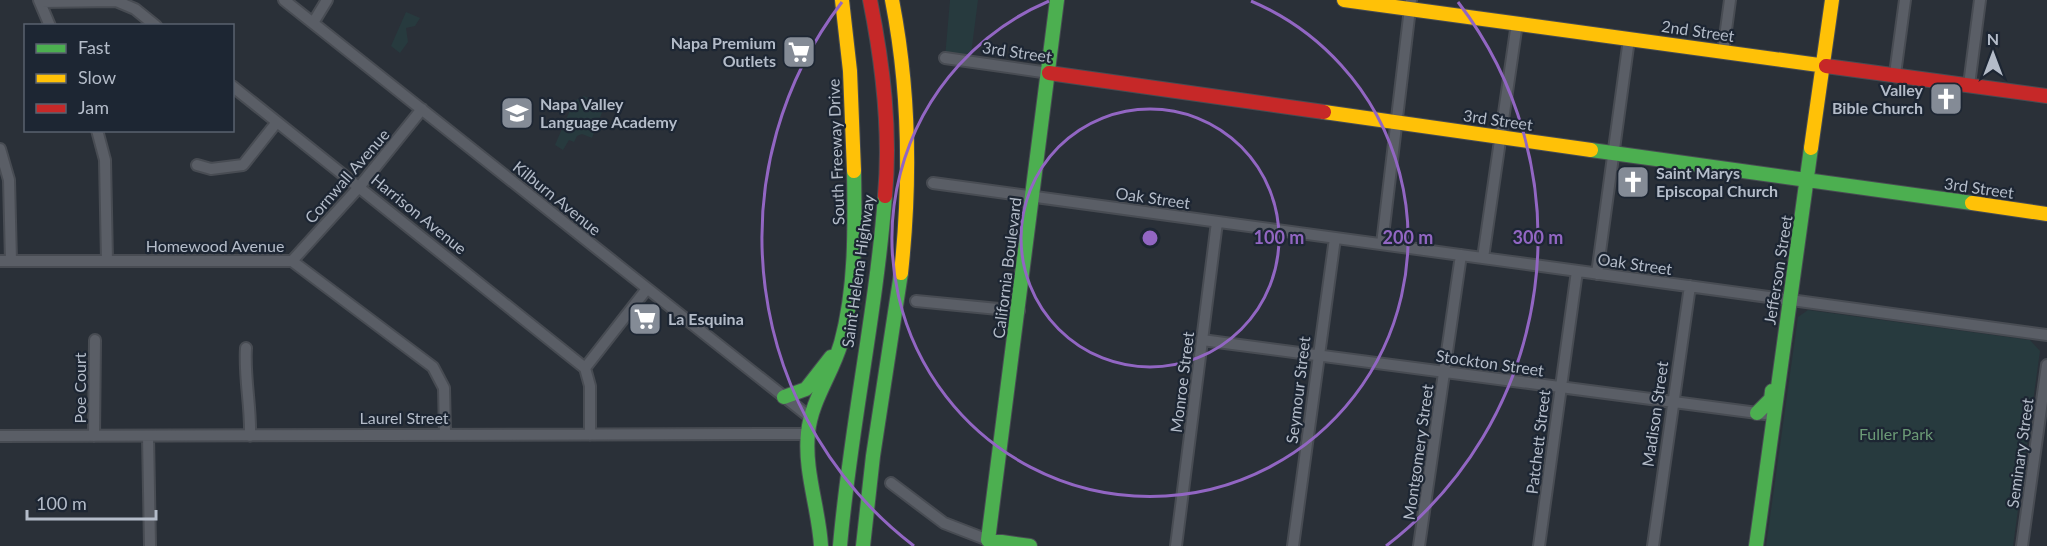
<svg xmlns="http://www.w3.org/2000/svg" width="2047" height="546" viewBox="0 0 2047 546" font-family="Lato,sans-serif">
<rect width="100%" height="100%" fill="#2a3038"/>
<path fill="#273a3e" d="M950 0H978L970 62 945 58Z
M406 12 420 18 415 26 406 28 408 42 400 53 391 46Z
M584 96 605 105 592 138 582 134 577 136 574 142 569 140 563 150 555 145 574 101Z
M1808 310 2030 340 2040 351 2013 546H1766L1798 317Z"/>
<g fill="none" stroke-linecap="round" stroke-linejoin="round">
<g stroke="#484c53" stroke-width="14">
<path id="street" d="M39 0 50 26
M284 0C460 140 635 279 811 418
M40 2 116 1 135 9 156 26
M313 23 327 0
M1723 52 1730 0
M945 58 1049 73
M1895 74 1905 0
M1969 85 1980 0
M232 86 585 368
M97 130 105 160 107 261
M0 149 9 180 11 261
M197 165 211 169 243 165 277 122
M933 183 2047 335
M1382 244 1411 0
M1483 258 1517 23
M0 261H292L433 367 444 388 445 434
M292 261 360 186 422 109
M1597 274 1629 39
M916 301 1019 311
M1202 340 1765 414
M246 348C244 377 251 406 250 436
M590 435V386L585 368 646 290
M0 436 808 434
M94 436 95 340
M148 436 150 546
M891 483 944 523 988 540
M1176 546 1217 222
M1293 546 1335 238
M1419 546 1461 255
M1539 546 1577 271
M1653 546 1690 286
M2022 546 2047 365"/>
</g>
<g stroke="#484c53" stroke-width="16">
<path id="fast" d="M1591 150 1972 203
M784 397 806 389 831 357
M1757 413 1771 399 1772 391
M821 546C819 509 804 471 808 433 811 401 832 374 841 343 856 288 855 228 854 171
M840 546C850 429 876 314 885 196
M863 546 873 456 901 273
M1030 546 988 540 1057 0
M1756 546 1811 148"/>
</g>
<g stroke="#484c53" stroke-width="16">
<path id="slow" d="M842 0 850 71 854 171
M892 0C910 92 911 180 901 273
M1344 0 1826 66
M1324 112 1591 150
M1811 148 1832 0
M1972 203 2047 214"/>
</g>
<g stroke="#484c53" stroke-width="16">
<path id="jam" d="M870 0C883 65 891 130 885 196
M1826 66 2047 96
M1049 73 1324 112"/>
</g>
<use href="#street" stroke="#5a5e66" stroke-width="10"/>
<use href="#fast" stroke="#4caf50" stroke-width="14"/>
<use href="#slow" stroke="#ffc107" stroke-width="14"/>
<use href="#jam" stroke="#c62828" stroke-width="14"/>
</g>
<g fill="none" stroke="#9266c3" stroke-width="3">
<circle cx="1150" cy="238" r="129"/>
<path d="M1251 1A258 258 0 1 1 1049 1"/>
<path d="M914 546A388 388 0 0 1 842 2M1458 2A388 388 0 0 1 1386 546"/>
</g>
<defs>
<g id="supermarket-square" transform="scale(1.725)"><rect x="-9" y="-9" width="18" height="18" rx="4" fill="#848b96" stroke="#1d2633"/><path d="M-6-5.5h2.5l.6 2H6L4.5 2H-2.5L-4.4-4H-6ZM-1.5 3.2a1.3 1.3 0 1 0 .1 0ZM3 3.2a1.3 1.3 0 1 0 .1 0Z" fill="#fff"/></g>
<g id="church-square" transform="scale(1.725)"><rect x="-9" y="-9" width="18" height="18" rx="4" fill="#848b96" stroke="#1d2633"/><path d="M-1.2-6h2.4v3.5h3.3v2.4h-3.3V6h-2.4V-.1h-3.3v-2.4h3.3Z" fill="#fff"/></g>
<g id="school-square" transform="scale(1.725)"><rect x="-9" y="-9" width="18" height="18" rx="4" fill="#848b96" stroke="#1d2633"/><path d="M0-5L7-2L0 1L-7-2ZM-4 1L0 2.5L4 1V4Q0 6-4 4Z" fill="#fff"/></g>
</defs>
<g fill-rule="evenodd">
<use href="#supermarket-square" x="799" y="52"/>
<use href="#church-square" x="1946" y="99"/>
<use href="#school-square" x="517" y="113"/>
<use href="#church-square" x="1633" y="182"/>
<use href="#supermarket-square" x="645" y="319"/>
</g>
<g text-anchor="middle" stroke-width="4.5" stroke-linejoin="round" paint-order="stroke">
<g font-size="16" fill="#b4bcc9" stroke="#1d2633">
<text transform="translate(1698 31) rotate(8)" y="6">2nd Street</text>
<text transform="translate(1017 52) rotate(8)" y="6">3rd Street</text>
<text transform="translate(1498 120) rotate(8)" y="6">3rd Street</text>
<text transform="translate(836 152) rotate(-92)" y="6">South Freeway Drive</text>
<text transform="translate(347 176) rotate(-49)" y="6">Cornwall Avenue</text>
<text transform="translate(1979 188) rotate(8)" y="6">3rd Street</text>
<text transform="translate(557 198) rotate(39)" y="6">Kilburn Avenue</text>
<text transform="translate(1153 198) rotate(8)" y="6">Oak Street</text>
<text transform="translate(419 214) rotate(39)" y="6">Harrison Avenue</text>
<text x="215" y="252">Homewood Avenue</text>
<text transform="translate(1635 264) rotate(8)" y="6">Oak Street</text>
<text transform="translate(1007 268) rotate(-83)" y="6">California Boulevard</text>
<text transform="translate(1778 270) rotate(-81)" y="6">Jefferson Street</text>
<text transform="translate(858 271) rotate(-82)" y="6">Saint Helena Highway</text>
<text transform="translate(1490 363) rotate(8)" y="6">Stockton Street</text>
<text transform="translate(1182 382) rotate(-83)" y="6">Monroe Street</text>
<text transform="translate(80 388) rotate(-90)" y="6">Poe Court</text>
<text transform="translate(1298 390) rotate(-83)" y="6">Seymour Street</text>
<text transform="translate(1655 414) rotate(-82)" y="6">Madison Street</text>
<text x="404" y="424">Laurel Street</text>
<text transform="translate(1538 442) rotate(-83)" y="6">Patchett Street</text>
<text transform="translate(1418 452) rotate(-82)" y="6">Montgomery Street</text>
<text transform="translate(2020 453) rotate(-82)" y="6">Seminary Street</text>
</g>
<g font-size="16" font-weight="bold" fill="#b4bcc9" stroke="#1d2633" text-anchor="start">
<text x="776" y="49" text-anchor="end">Napa Premium<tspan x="776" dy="18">Outlets</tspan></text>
<text x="1923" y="96" text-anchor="end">Valley<tspan x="1923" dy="18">Bible Church</tspan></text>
<text x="540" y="110">Napa Valley<tspan x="540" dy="18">Language Academy</tspan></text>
<text x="1656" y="179">Saint Marys<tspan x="1656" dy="18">Episcopal Church</tspan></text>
<text x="668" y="325">La Esquina</text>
</g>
<g font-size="16" fill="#6b9a76" stroke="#1d2633">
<text x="1896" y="440">Fuller Park</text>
</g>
</g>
<circle cx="1150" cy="238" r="9" fill="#9266c3" stroke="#1d2633" stroke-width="3"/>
<g font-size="18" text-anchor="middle" font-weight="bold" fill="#9266c3" stroke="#1d2633" stroke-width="4.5" stroke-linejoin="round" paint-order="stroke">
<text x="1279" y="244">100 m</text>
<text x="1408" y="244">200 m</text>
<text x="1538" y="244">300 m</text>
</g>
<rect x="24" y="24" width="210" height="108" fill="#1d2633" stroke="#59626f" stroke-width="1.5"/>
<rect x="36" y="44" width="30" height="9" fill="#4caf50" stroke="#59626f" stroke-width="1.5"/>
<text x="78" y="54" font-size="18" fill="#b4bcc9">Fast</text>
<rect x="36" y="74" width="30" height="9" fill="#ffc107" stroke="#59626f" stroke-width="1.5"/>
<text x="78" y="84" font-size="18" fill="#b4bcc9">Slow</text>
<rect x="36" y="104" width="30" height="9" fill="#c62828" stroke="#59626f" stroke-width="1.5"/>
<text x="78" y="114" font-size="18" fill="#b4bcc9">Jam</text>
<g transform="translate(1993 54)" stroke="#1d2633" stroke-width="4.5" paint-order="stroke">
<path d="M0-4.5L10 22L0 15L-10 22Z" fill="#b4bcc9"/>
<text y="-9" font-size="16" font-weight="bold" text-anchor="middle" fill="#b4bcc9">N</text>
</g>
<path d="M27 510v9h129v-9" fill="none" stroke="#b4bcc9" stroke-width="3"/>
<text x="36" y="510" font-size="18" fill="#b4bcc9" stroke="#1d2633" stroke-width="4.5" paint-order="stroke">100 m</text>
</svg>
